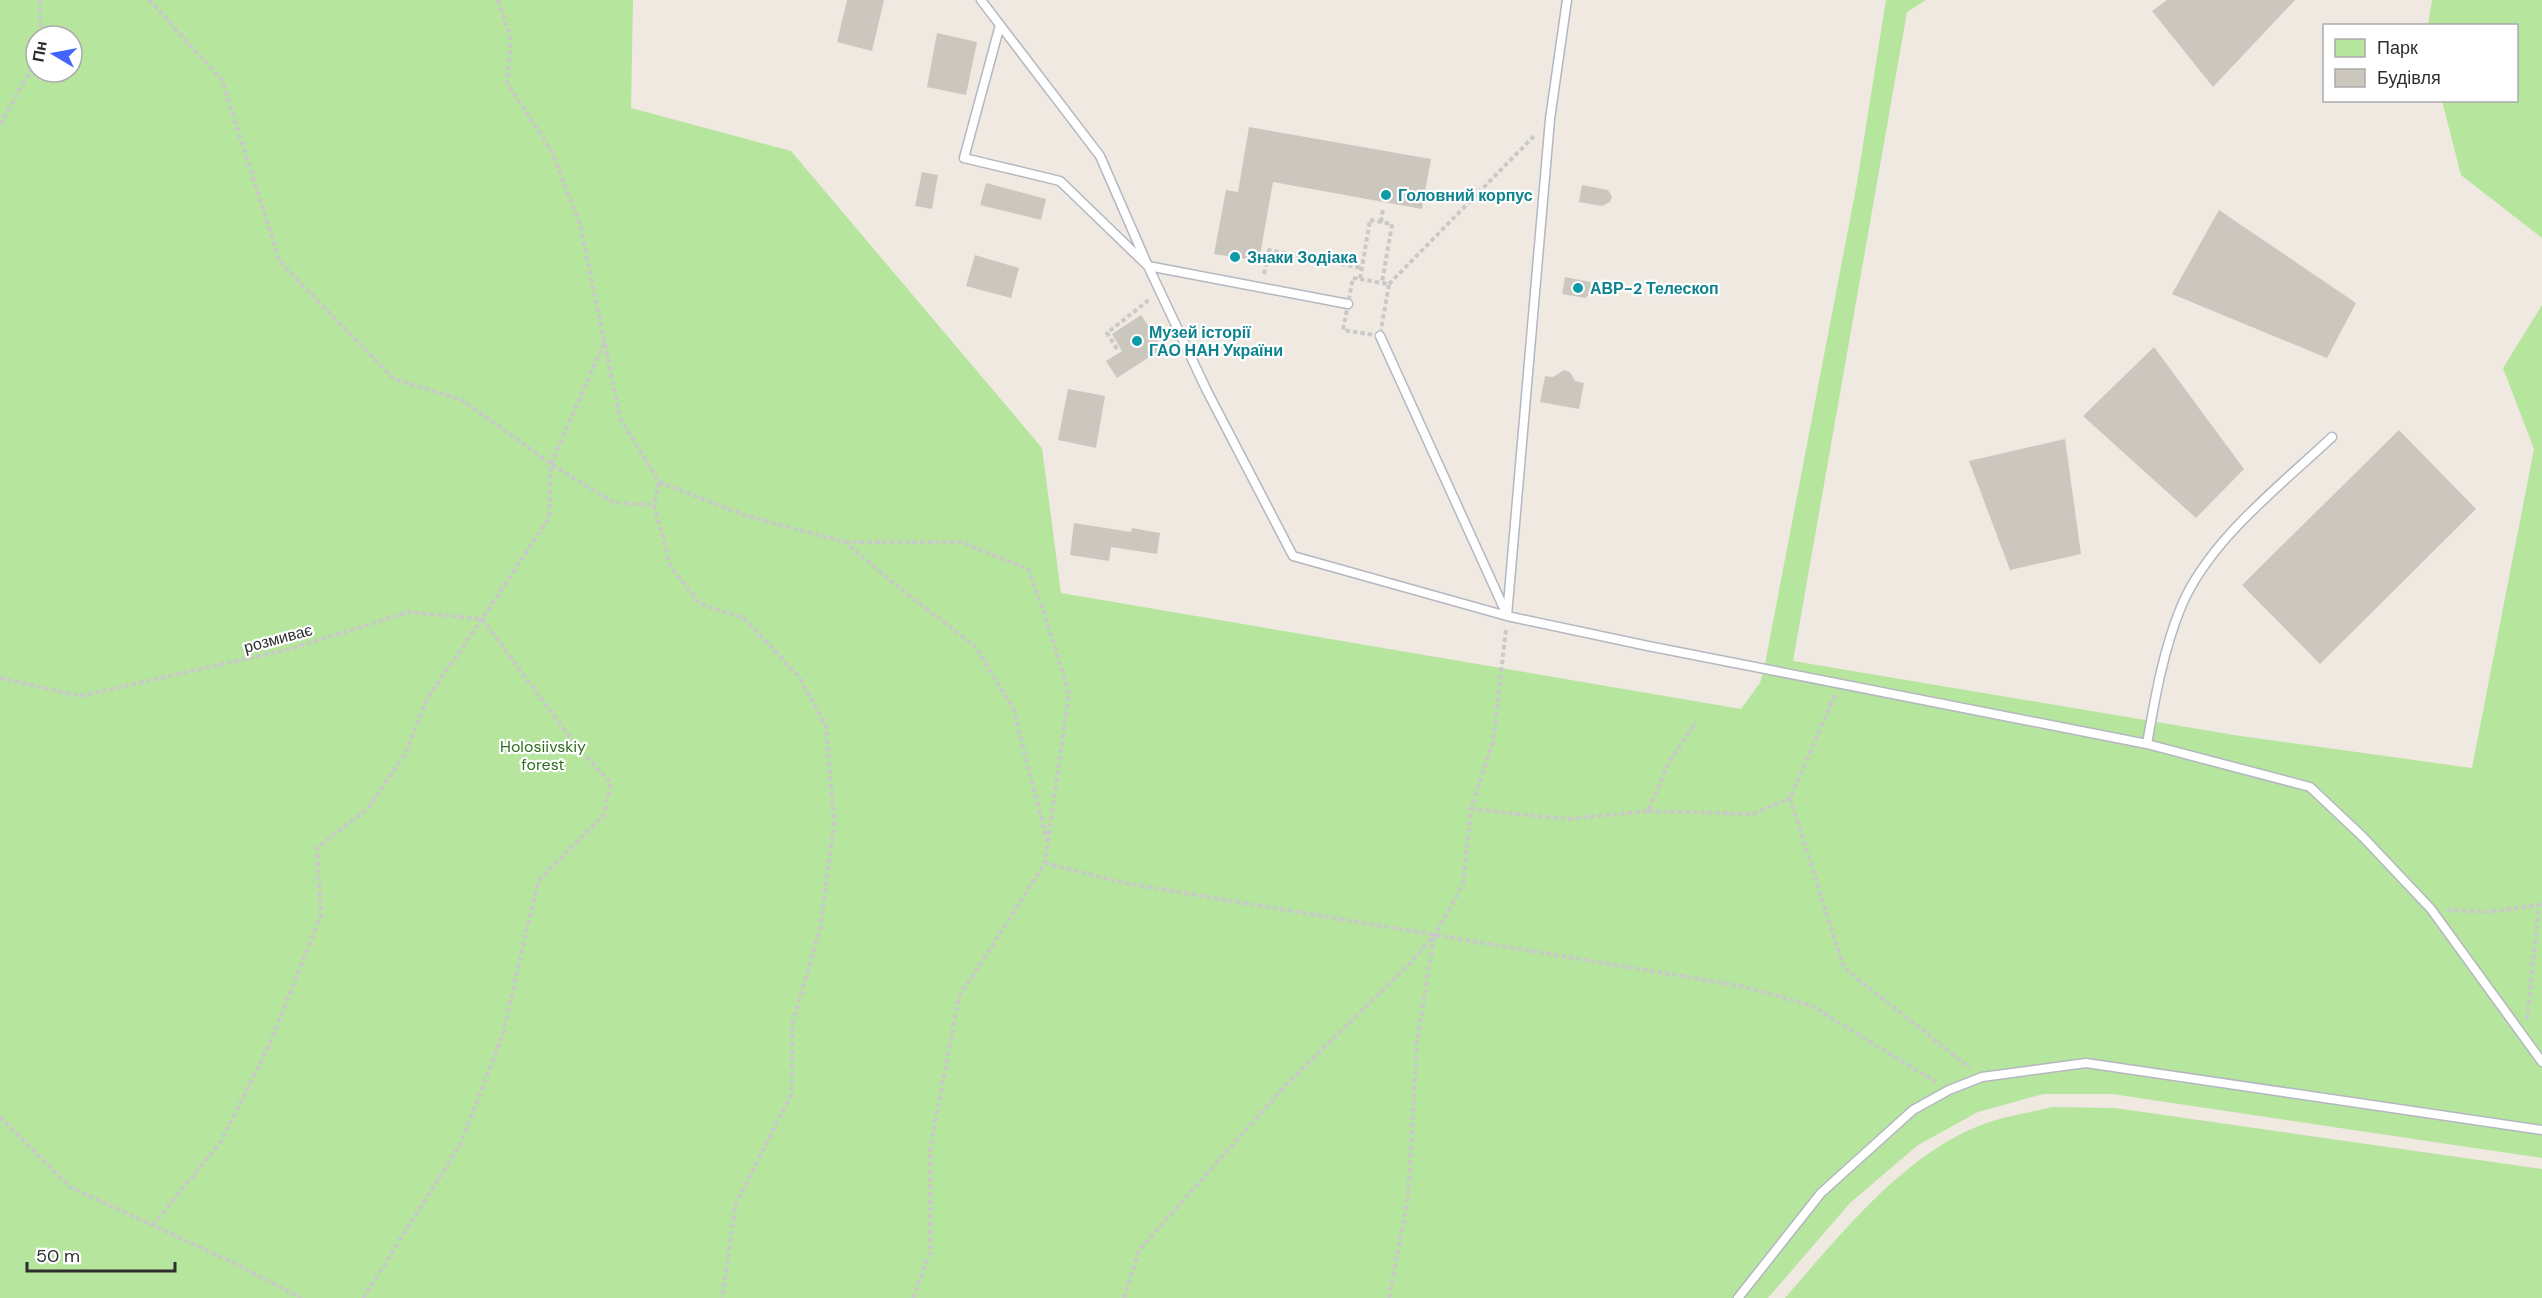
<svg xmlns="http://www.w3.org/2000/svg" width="2542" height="1298" viewBox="0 0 2542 1298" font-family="'DM Sans',sans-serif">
<rect width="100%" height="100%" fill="#efe9e1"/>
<path fill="#b6e59e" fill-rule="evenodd" d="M0 0H633L631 108 791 151 1042 448 1061 593 1741 709 1760 683 1764 669 1857 183 1886 0H1926L1907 12 1793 661 2240 736 2472 768 2534 449 2503 368 2542 305V1158L2112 1094H2043L1978 1112 1918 1145 1850 1203 1768 1298H0ZM36 36H72V72H36Z
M2432 0H2542V238L2461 175 2442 101 2516 100V26L2428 25Z
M2052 1107 2115 1108 2542 1169V1298H1785C1839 1236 1903 1155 1981 1125 2003 1116 2029 1113 2052 1107Z"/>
<path fill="#cbc7bf" d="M847 0H884L872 51 837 42Z
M2167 0H2295L2213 87 2152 11Z
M937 33 977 42 966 95 927 87Z
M1249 127 1431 159 1422 209 1273 182 1259 261 1214 254 1226 190 1238 192Z
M922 172 938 175 932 209 915 206Z
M986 183 1046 199 1041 220 980 205Z
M1582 185 1608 190 1612 197 1610 202 1602 206 1579 202Z
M2219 210 2356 303 2327 358 2172 294Z
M975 255 1019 268 1011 298 966 286Z
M1565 277 1590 282 1593 292 1585 298 1562 294Z
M1141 315 1163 348 1117 378 1106 361 1122 351 1112 334Z
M2154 347 2244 469 2196 518 2083 416Z
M1564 370 1570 372 1575 381 1584 383 1579 409 1540 402 1545 376 1553 377Z
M1068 389 1105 396 1096 448 1058 440Z
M2399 430 2476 509 2320 664 2242 585Z
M2065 439 2081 554 2010 570 1969 461Z
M1074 523 1131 532 1132 528 1160 533 1157 554 1111 547 1109 561 1070 555Z"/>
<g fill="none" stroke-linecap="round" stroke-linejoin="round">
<g stroke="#b4b7c1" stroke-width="11">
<path id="service" d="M981 0 1100 156 1148 266 1207 391 1293 556 1507 616 1648 646 2147 744 2310 787 2363 837 2431 909 2542 1062
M1000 25 964 158 1060 181 1148 266 1348 304
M1380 336 1507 615
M1507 616 1550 119 1567 0
M2147 744C2155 698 2163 651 2181 607 2209 540 2280 486 2332 437
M1738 1298 1821 1193 1913 1110 1949 1090 1982 1077 2086 1063 2542 1130"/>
</g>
<path stroke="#c9c9c9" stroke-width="4" stroke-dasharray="4.5 3" stroke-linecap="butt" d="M40 0 41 36
M149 0 222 80 280 262 394 379 462 400 551 464 615 503 654 505
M498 0 511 39 507 83 551 150 580 224 620 418 659 482 747 516 845 542 897 586 976 647 1013 708 1047 841
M0 124 36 61
M1370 220 1392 224 1382 283 1389 284 1380 336 1343 330 1353 278 1360 279Z
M1381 222 1383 209
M1264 274 1269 250 1362 268
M1360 279 1382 283
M1389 284 1535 135
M1117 349 1107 333 1150 299
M659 483 654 505 671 567 700 604 744 618 799 677 826 726 834 823 820 929 793 1021 791 1095 736 1203 722 1298
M845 542H961L1028 569 1045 615 1069 693 1045 863 959 997 930 1149V1252L913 1298
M0 678 80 696 290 649 409 612 482 619 428 697 405 754 369 807 317 848 321 915 270 1043 222 1140 153 1225
M1835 695 1790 798 1844 968 1970 1068
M1471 809 1567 819 1648 811 1669 762 1696 722
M1648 811 1753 814 1790 798
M1045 863 1124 883 1741 986 1810 1005 1936 1082
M2447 910 2490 912 2539 905
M2527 1019 2539 905 2542 904
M0 1117 70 1187 232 1262 301 1298
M363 1298 460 1145 503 1034 538 881 604 815 611 783 579 749 482 619 549 518 551 464 605 341
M1124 1298 1139 1250 1286 1085 1409 964 1434 936 1463 884 1471 809 1493 742 1506 629
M1389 1298 1408 1198 1417 1042 1434 936"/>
<use href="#service" stroke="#fff" stroke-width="8"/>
</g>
<g fill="#0f9aa8" stroke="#fff" stroke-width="2">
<circle cx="1386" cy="195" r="6"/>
<circle cx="1235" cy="257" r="6"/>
<circle cx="1578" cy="288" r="6"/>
<circle cx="1137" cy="341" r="6"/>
</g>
<g text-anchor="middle" stroke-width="4.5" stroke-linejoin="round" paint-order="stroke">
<g font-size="16" font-weight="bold" fill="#0d838f" stroke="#fff" text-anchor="start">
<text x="1398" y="201">Головний корпус</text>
<text x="1247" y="263">Знаки Зодіака</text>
<text x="1590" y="294">АВР-2 Телескоп</text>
<text x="1149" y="338">Музей історії<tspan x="1149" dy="18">ГАО НАН України</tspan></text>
</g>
<g font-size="16" fill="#2e2e2e" stroke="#fff">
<text transform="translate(278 638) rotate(-15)" y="6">розмиває</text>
</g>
<g font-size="16" fill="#2c6e1b" stroke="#fff">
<text x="543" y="752">Holosiivskiy<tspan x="543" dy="18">forest</tspan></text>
</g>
</g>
<rect x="2323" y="24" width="195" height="78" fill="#ffffff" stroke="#ababab" stroke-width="1.5"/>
<rect x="2335" y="39" width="30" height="18" fill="#b6e59e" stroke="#ababab" stroke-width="1.5"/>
<text x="2377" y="54" font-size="18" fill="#2e2e2e">Парк</text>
<rect x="2335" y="69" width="30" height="18" fill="#cbc7bf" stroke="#ababab" stroke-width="1.5"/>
<text x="2377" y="84" font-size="18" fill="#2e2e2e">Будівля</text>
<g transform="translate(54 54) rotate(280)"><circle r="28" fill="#ffffff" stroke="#ababab" stroke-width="1.5"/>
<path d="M0-4.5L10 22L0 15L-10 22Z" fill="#4264fb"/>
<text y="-9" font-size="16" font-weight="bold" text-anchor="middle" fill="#2e2e2e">Пн</text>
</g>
<path d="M27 1262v9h148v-9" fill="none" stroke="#2e2e2e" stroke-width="3"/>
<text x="36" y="1262" font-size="18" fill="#2e2e2e" stroke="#ffffff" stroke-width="4.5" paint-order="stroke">50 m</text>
</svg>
